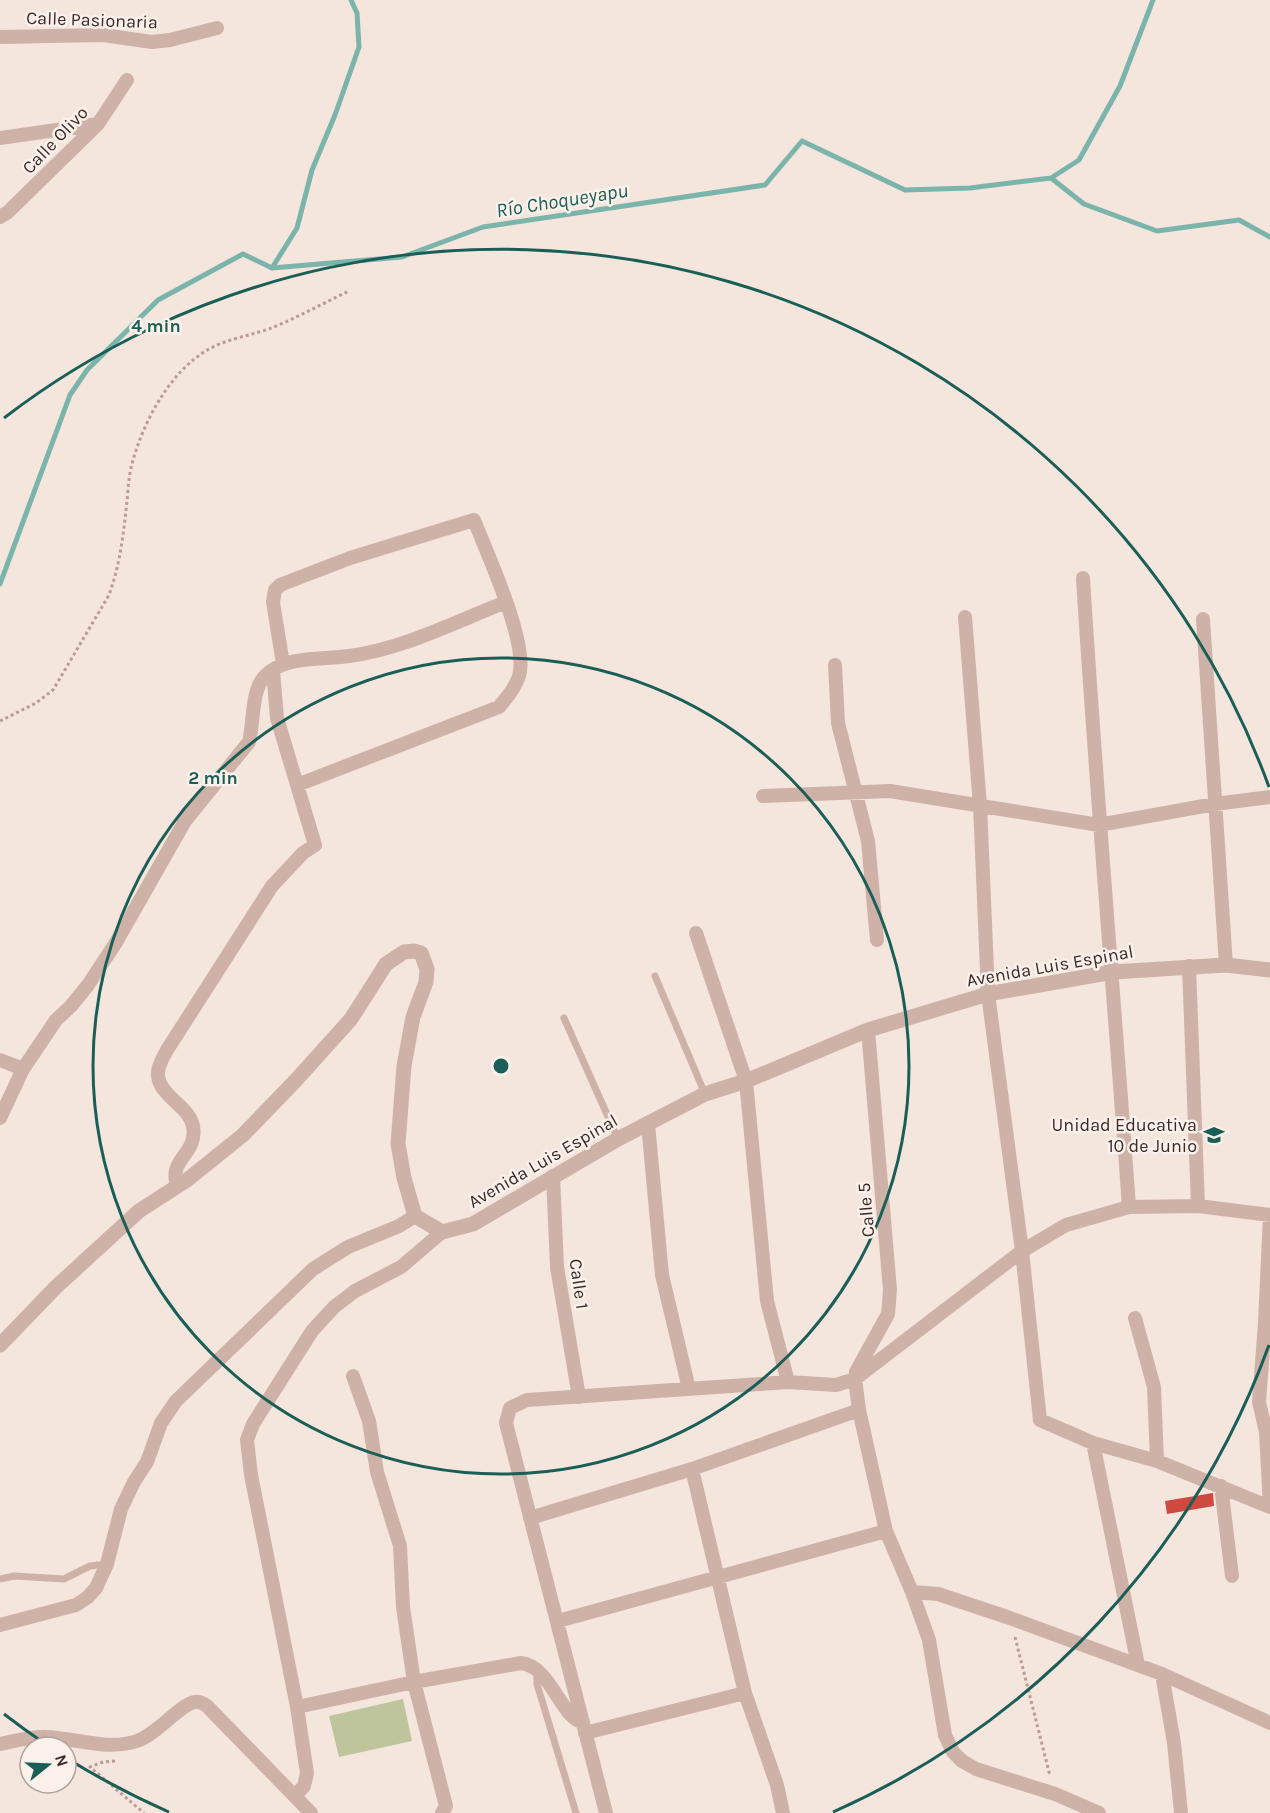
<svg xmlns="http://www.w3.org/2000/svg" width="1270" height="1813" viewBox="0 0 1270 1813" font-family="Karla,sans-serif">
<rect width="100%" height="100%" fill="#f4e5dd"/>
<path fill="#bec59c" d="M403 1699 412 1741 339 1757 329 1716Z"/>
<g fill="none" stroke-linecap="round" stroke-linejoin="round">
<path stroke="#7ab4ab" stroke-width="5" d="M1051 178 1079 160 1120 86 1153 0
M272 268 297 228 312 170 335 115 359 47 357 13 351 0
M0 584 70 395 87 370 158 300 243 254 272 268 402 257 483 227 765 185 802 141 905 190 970 188 1051 178 1084 204 1157 231 1239 220 1270 237"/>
</g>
<path fill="#cf4941" d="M1213 1493 1214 1506 1167 1514 1165 1501Z"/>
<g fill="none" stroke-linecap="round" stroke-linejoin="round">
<path stroke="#ba9c92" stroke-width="3" stroke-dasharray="3 3" stroke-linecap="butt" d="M0 721 36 703 53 690 109 595C119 568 123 538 126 510 128 495 128 478 132 464 143 422 170 371 209 349 229 338 254 335 274 327 300 316 324 303 349 291
M1015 1637 1050 1776
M115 1761 103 1762 90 1767 144 1813"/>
<path stroke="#ceb2a8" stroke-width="7" d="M655 976 705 1094
M564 1018 618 1139
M0 1579 14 1576 64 1579 90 1566 107 1564
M537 1670V1684L576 1813"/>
<path stroke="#ceb2a8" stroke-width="14" d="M0 37 103 35 152 42 170 40 217 28
M0 138 98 124
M0 217 8 212 98 124 127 80
M1083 578C1096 788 1114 997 1129 1207
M965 617 980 805 988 994 1022 1251 1040 1420 1093 1443 1157 1461 1270 1507 1266 1432 1259 1402 1265 1323 1270 1215
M1203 619 1226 965
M283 664 273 602 275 590 280 585 350 558 474 520C487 553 529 644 519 676 515 688 507 698 499 707L297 785
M835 665 838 723 868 841 877 940
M763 796 890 791 1099 825 1215 804 1270 797
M696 933 746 1081 767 1301 788 1382
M1189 966 1198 1206
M868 1030 890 1290 888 1314 856 1372 855 1379 859 1410 886 1531 912 1592 929 1640 945 1735 953 1752 962 1761 976 1769 1055 1794 1099 1813
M0 1060 23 1069
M0 1118 23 1069 56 1020 71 1006 88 985 115 944 185 821 249 742C254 723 251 690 265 676 285 655 323 660 349 656 403 649 455 622 506 602
M648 1124 662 1275 689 1389
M553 1176 557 1267 579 1397
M177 1186C168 1158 198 1155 193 1126 189 1104 151 1093 159 1067 161 1061 164 1055 167 1050L272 886 303 853 315 845 277 718 273 671
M1135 1318 1154 1387 1157 1461
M353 1376 369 1421 377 1472 400 1546 403 1607 414 1682 446 1806 442 1813
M1093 1443 1138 1665
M692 1469 745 1693 777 1785 783 1813
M1221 1486 1232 1576
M530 1518 692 1469 859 1410
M912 1592 938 1594 1010 1618 1162 1674 1270 1723
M558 1621 886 1531
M0 1625 76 1605 88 1597 96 1588 107 1564 121 1509 134 1482 147 1462 161 1423 176 1401 313 1269 348 1247 399 1226 415 1216
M1162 1674 1174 1743 1181 1813
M297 1707 414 1682 521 1663C551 1666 561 1719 583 1722
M585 1733 745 1693
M0 1744C15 1741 31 1736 46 1737 75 1738 108 1751 137 1741 157 1734 180 1705 194 1702 199 1701 203 1703 207 1706L311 1813
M295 1796 304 1786 307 1773 297 1707 251 1475 247 1440 253 1424 312 1331 334 1307 355 1291 401 1267 442 1232
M606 1813 506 1423 510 1408 527 1400 788 1382 836 1385 855 1379 1022 1251 1066 1225 1129 1207 1198 1206 1270 1215"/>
<path stroke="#ceb2a8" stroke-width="15" d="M0 1345 56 1287 139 1211 187 1180 243 1135 297 1079 351 1019 386 964 404 952 414 951 421 953 427 969 426 982 413 1017 404 1066 398 1144 404 1178 415 1216 442 1232 473 1224 618 1139 705 1094 746 1081 868 1030 988 994 1113 972 1226 965 1270 970"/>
</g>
<g fill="none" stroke="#1a5f57" stroke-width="3">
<circle cx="501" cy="1066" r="408"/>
<path d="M1269 1345A817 817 0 0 1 833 1812M169 1812A817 817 0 0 1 68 1759M44 1743A817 817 0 0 1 4 1714M4 418A817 817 0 0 1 1269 787"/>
</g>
<defs>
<g id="school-bare" transform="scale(1.62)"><path d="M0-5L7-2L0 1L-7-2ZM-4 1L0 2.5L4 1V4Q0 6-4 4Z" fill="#1a5f57" stroke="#fbf0ea" stroke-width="2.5" paint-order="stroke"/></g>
</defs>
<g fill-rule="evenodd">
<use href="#school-bare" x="1214" y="1135"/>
</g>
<g text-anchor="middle" stroke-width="5" stroke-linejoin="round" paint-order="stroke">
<g font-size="18" fill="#3a2b29" stroke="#fbf0ea">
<text transform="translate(92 20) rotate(2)" y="6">Calle Pasionaria</text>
<text transform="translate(55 140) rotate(-46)" y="6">Calle Olivo</text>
<text transform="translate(1050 966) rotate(-10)" y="6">Avenida Luis Espinal</text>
<text transform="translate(543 1161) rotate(-30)" y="6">Avenida Luis Espinal</text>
<text transform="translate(866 1210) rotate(-95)" y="6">Calle 5</text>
<text transform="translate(579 1284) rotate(82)" y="6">Calle 1</text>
</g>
<g font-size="18" fill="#3a2b29" stroke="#fbf0ea" text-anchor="end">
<text x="1197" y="1131">Unidad Educativa<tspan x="1197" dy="21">10 de Junio</tspan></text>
</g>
<g font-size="20" font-style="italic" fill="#1a5f57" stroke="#fbf0ea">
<text transform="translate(562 200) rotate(-9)" y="7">Río Choqueyapu</text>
</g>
</g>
<circle cx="501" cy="1066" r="9" fill="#1a5f57" stroke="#fbf0ea" stroke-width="3"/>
<g font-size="18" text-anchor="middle" font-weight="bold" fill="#1a5f57" stroke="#fbf0ea" stroke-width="5" stroke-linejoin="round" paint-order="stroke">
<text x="156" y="332">4 min</text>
<text x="213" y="784">2 min</text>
</g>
<g transform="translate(48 1765) rotate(72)"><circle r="28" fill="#fbf0ea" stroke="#aea19d" stroke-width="1.5"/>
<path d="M0-4.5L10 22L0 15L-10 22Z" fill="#1a5f57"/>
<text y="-9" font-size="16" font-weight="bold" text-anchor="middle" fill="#3a2b29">N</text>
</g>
</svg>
